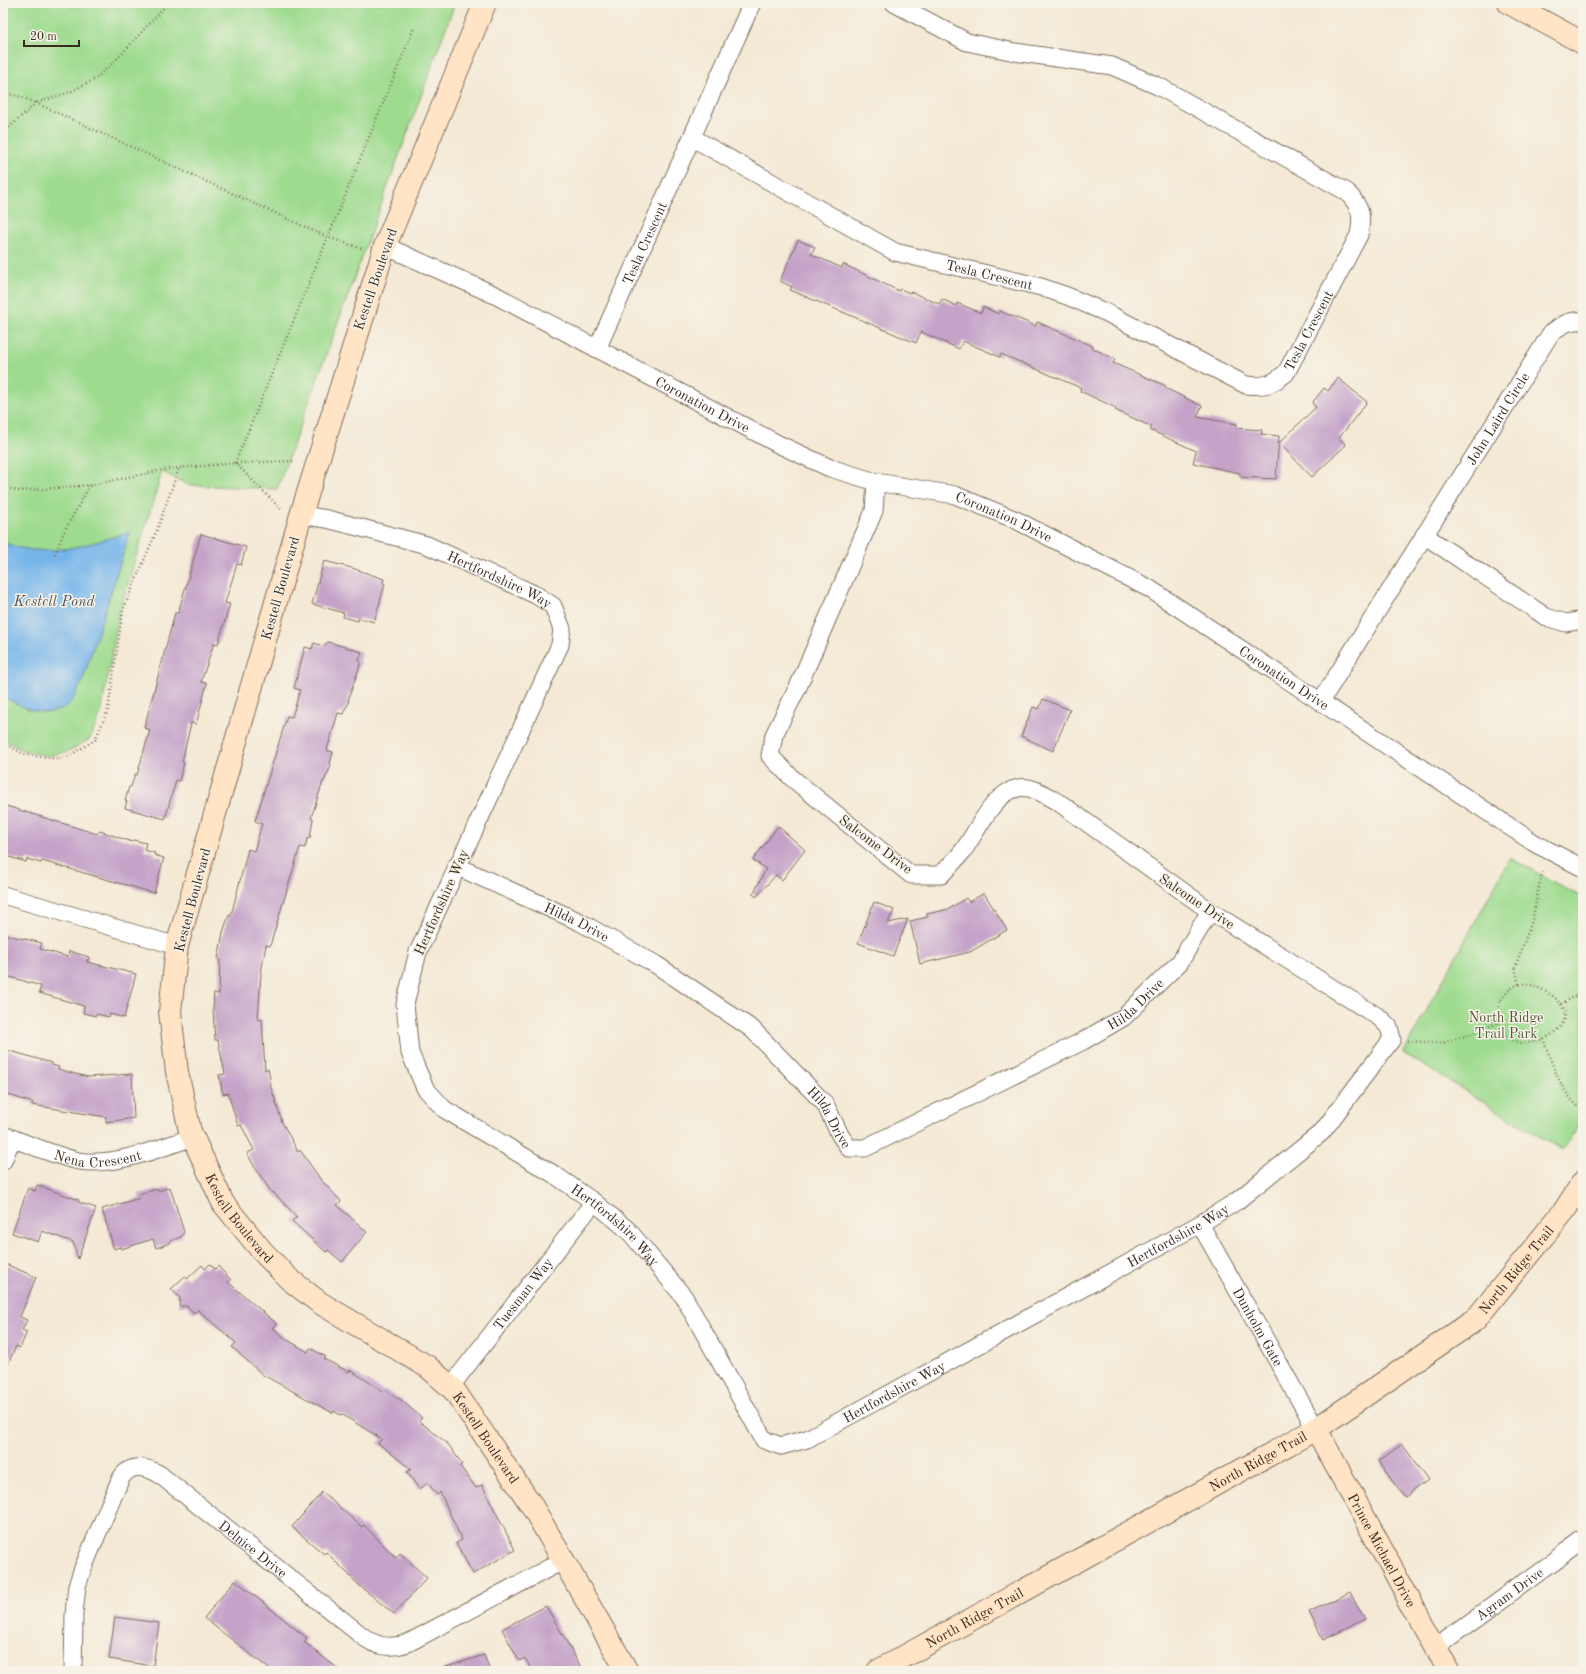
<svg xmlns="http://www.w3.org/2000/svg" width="1586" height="1674" viewBox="0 0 1586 1674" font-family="'Old Standard TT',serif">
<rect width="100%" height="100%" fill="#f7f3e8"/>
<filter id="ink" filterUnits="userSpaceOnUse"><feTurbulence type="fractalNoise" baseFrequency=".025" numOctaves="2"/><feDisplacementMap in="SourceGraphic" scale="8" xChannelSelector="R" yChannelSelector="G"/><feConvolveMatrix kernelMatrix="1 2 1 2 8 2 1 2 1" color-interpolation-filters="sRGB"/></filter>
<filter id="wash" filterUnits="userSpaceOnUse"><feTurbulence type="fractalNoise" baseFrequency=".012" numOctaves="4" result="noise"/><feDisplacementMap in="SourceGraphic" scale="16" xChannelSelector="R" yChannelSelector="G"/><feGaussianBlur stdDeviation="0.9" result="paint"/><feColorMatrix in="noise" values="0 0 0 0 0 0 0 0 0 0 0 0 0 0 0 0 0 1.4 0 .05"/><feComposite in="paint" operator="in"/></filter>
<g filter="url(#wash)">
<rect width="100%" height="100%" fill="#f4e9d5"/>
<path fill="#9edb8f" stroke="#6c8256" d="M3 3H455L277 489 188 485 162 472 120 609 101 713 90 739 69 751 49 756 27 752 3 740V697L30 710 70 703 82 682 130 533C88 544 45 561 3 542Z
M1510 858 1583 898V1120L1562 1150 1403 1053Z"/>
<path fill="#76b5ea" stroke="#587084" d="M130 532 82 682C78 688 75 699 69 704 49 722 23 707 3 697V542C45 561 88 544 130 532Z"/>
<g id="blocks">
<path fill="#c5a3c9" d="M798 240 815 247 811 254 842 268 843 264 899 291 900 289 910 293 911 292 939 304 942 299 956 306 957 303 981 313 983 307 999 314 1000 311 1036 326 1037 322 1093 346 1092 348 1115 359 1113 363 1166 386 1165 388 1202 406 1197 417 1237 424 1236 428 1262 430 1261 434 1279 436 1276 479 1240 477V473L1193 463 1196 451 1150 430 1152 427 1115 410 1116 408 1080 391 1081 388 1001 354 1000 357 963 341 959 349 921 332 916 343 790 290 792 287 780 281Z
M1338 378 1367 402 1339 438 1346 445 1312 477 1279 443 1316 407 1312 403 1324 388 1328 391Z
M201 534 246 547 241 565 237 564 225 603 230 604 218 644 214 643 201 682 207 683 201 706 196 724 191 723 182 762 184 763 179 781 176 780 165 819 125 808 127 801H125L129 787H131L135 774 137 775 150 730 144 728 175 613H178Z
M324 561 352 568 384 579 383 583 385 584 374 622 359 618 358 621 343 617 344 613 312 604Z
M328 642 362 652 359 660 361 662 349 697 348 705 346 707 343 714 338 713 327 750 333 752 330 764 331 766 324 781H323L311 818 313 819 310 838 307 839 305 848 300 847 270 946 266 945 261 973 258 1020 262 1019 265 1070 268 1069 271 1083 270 1084 282 1122 298 1152 300 1150 321 1180 341 1201 337 1205 367 1232 342 1262 328 1250 326 1252 292 1221 297 1217 273 1192 272 1193 254 1166 247 1153 254 1150 241 1125 238 1126 228 1093 223 1094 219 1075 225 1074 218 1040H215L213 1009 214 993 219 994 220 960 218 959 223 932 229 915 231 916 248 849 254 851 262 824 255 821 287 716 292 717 300 690 294 688 305 647 312 649 314 643 323 646Z
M1043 699 1070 710 1053 751 1021 736 1033 707 1039 709Z
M3 805 97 834 100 831 132 842 133 840 146 843 144 850 155 853 154 855 164 858 154 893 42 861 41 863 27 859 26 862 3 855Z
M778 826 805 850 782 880 776 875 756 897 753 894 766 869 753 860Z
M984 893 1007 930 970 952 920 964 910 921 928 917 927 914 949 909 966 898 969 902Z
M874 902 894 910 888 923 908 919 893 956 858 943Z
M3 934 42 943 40 949 68 957 69 951 89 957 87 962 136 974 124 1018 110 1014 109 1017 97 1014 96 1016 83 1013 84 1006 39 993 41 986 3 975Z
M3 1049 52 1063V1065L59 1067 58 1069 75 1074 89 1077 132 1074 134 1118 106 1122V1117L32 1105 33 1103 3 1093Z
M37 1185 79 1200 78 1202 96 1208 78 1259 73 1242 42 1231 38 1242 12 1233 28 1188 35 1191Z
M170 1187 184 1232 181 1237 170 1241V1243L156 1248 153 1239 121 1249 120 1247 114 1249 102 1209 140 1198 139 1194 157 1189 158 1191Z
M3 1263 36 1277 20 1317 27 1320 22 1330 27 1332 20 1348 16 1346 3 1375Z
M210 1264 215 1269 218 1266 231 1280 228 1282 277 1324 273 1328 286 1339 308 1352 310 1348 326 1357 324 1359 349 1372 350 1370 383 1391 385 1390 401 1400 422 1418 419 1421 448 1444 462 1464 460 1466 476 1488 482 1485 515 1550 473 1574 456 1543 462 1540 440 1492 437 1495 428 1483 419 1489 407 1472 411 1469 378 1443 382 1439 341 1414 340 1415 334 1411 333 1413 263 1375 232 1347 236 1343 198 1310 194 1313 187 1306H179L180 1298 171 1289 185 1276 187 1279 202 1265 205 1269Z
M1402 1444 1428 1480 1405 1497 1379 1461Z
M322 1492 362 1527 364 1525 396 1558 400 1553 427 1578 394 1614 360 1586 326 1552 324 1554 292 1527Z
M235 1580 307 1638 304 1642 341 1671H272L204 1618Z
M1350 1592 1364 1620 1323 1640 1309 1612Z
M546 1606 568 1644 583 1671H532L525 1658 519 1661 502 1629Z
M115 1617 159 1623 153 1666 109 1659Z
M484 1655 490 1671H443V1668Z"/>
</g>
</g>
<g filter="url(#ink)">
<use href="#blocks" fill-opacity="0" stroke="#7c6d5e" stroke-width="1"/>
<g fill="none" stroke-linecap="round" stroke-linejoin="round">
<g stroke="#7c6d5e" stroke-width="19">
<g id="street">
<path id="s1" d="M693 138 895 252 1041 287 1067 296 1107 313 1246 385C1265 387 1271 385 1286 373L1359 235C1363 214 1361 208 1347 192L1160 87 1112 66 1015 52 967 42 894 3"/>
<path id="s2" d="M385 246 495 295 778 444 830 468 876 482 955 495 1016 520 1150 589 1536 844 1583 868"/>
<path id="s3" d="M597 349 752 3"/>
<path id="s4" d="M301 515 327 519 427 545 536 595 553 606 562 629 560 645 418 952 405 1004 410 1053 425 1088 444 1109 555 1175 594 1202 628 1230 684 1297 764 1440 781 1446 807 1439 1200 1224 1237 1201 1322 1132 1392 1039 1389 1027 1380 1018 1210 911 1061 804C1048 797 1033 785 1018 788 992 793 977 833 962 852 956 860 948 867 941 875H911L792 778 770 756 774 735 798 687 874 511 876 482"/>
<path d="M1424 535 1546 617 1566 623 1583 620"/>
<path id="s5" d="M1321 701 1551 333C1560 326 1570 319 1583 321"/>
<path id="s6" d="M456 866 580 922 655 964 752 1029 825 1104 840 1135 849 1148H865L1083 1041 1124 1017 1180 962 1210 911"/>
<path d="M3 895 177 946"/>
<path id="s7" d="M3 1135C26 1143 55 1156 79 1161 113 1167 161 1148 193 1137"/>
<path d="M3 1161 12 1138"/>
<path id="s8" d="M1200 1224 1316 1429"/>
<path id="s9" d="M451 1386 594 1202"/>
<path id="s10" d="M1435 1648 1583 1540"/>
<path id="s11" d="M73 1671 74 1614 77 1586 83 1568 120 1480C129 1463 144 1466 159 1474L361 1635C376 1647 390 1649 408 1643L564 1560"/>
</g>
</g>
<g stroke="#7c6d5e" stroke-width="24">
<g id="secondary">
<path id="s12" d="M485 3 385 246 301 515 177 946 170 1012 177 1072 190 1131 223 1203 262 1251 289 1279 320 1303 428 1367 454 1390 532 1506 627 1671"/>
<path d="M1509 3 1583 43"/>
<path id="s13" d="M1316 1429 1448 1671"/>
<path id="s14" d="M878 1671 1316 1429 1475 1320 1564 1211 1583 1182"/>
</g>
</g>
<path stroke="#7c6d5e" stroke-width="2.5" stroke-dasharray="1 3" stroke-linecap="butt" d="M3 93 18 96 36 103 70 92 95 79 116 60 168 3
M3 133 36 103 327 237 363 249
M235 463 414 28
M235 463 281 509
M3 486 17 491 91 485 168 469 235 463 295 461
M55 554 64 532 90 485
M3 743 26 755 58 759 69 756 95 740 108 710 123 610 157 530 179 468
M1519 984C1523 984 1527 984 1531 985 1543 988 1566 1002 1565 1016 1564 1032 1537 1044 1524 1043 1518 1043 1512 1039 1506 1037L1499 1022V1002L1510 989Z
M1519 984 1515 968 1532 921 1542 872
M1561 1004 1583 992
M1543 1038C1553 1066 1560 1092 1583 1111
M1408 1041 1442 1043 1469 1035 1499 1022"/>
<use href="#street" stroke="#fff" stroke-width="17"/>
<use href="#secondary" stroke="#ffe4c6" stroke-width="22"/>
</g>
</g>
<g text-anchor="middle" stroke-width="3" stroke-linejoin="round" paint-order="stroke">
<g font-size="14" fill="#3b2a1e" stroke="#f7f3e8">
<text dy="5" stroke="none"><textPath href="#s3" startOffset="116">Tesla Crescent</textPath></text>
<text dy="5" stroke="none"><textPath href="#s1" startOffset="329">Tesla Crescent</textPath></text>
<text transform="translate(375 279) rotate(-71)" y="5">Kestell Boulevard</text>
<text dy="5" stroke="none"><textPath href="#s1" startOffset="701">Tesla Crescent</textPath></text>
<text dy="5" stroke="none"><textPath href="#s2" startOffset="355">Coronation Drive</textPath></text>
<text dy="5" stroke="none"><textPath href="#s5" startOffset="333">John Laird Circle</textPath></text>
<text dy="5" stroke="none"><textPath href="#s2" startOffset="679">Coronation Drive</textPath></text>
<text dy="5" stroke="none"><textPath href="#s4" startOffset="210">Hertfordshire Way</textPath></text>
<text transform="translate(280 588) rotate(-74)" y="5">Kestell Boulevard</text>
<text dy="5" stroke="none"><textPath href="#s2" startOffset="1003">Coronation Drive</textPath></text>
<text transform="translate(876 844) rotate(37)" y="5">Salcome Drive</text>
<text transform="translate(192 900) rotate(-75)" y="5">Kestell Boulevard</text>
<text transform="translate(1197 901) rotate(34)" y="5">Salcome Drive</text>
<text transform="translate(441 902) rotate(-66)" y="5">Hertfordshire Way</text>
<text dy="5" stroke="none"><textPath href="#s6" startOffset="133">Hilda Drive</textPath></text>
<text dy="5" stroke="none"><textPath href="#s6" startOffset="817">Hilda Drive</textPath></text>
<text dy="5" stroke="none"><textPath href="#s6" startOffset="457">Hilda Drive</textPath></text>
<text dy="5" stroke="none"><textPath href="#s7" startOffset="99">Nena Crescent</textPath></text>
<text dy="5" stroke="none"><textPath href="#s12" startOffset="1281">Kestell Boulevard</textPath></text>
<text dy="5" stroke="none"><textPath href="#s4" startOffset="1026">Hertfordshire Way</textPath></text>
<text dy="5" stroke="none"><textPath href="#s4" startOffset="1758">Hertfordshire Way</textPath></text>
<text dy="5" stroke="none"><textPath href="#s14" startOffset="758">North Ridge Trail</textPath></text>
<text dy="5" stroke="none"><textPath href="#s9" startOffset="117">Tuesman Way</textPath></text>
<text dy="5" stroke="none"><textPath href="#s8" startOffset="118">Dunholm Gate</textPath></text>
<text dy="5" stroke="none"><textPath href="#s4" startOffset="1434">Hertfordshire Way</textPath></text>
<text dy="5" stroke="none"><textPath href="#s12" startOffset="1617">Kestell Boulevard</textPath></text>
<text dy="5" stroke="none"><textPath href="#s14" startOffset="434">North Ridge Trail</textPath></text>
<text dy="5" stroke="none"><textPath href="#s11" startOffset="365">Delnice Drive</textPath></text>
<text dy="5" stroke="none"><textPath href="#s13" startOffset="138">Prince Michael Drive</textPath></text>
<text dy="5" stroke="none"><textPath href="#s10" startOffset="92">Agram Drive</textPath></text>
<text dy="5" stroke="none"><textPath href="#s14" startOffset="110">North Ridge Trail</textPath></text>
</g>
<g font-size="14" fill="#54563a" stroke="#f7f3e8">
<text x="1506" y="1022">North Ridge<tspan x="1506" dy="16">Trail Park</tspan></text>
</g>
<g font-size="15" font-style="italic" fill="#4d545b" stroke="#f7f3e8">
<text x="54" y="606">Kestell Pond</text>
</g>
</g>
<rect width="1586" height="1674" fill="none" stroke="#f7f3e8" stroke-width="16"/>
<path d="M24 40v6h55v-6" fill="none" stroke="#3b2a1e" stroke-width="2"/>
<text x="30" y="40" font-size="12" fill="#3b2a1e" stroke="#f7f3e8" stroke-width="3" paint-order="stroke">20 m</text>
</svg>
